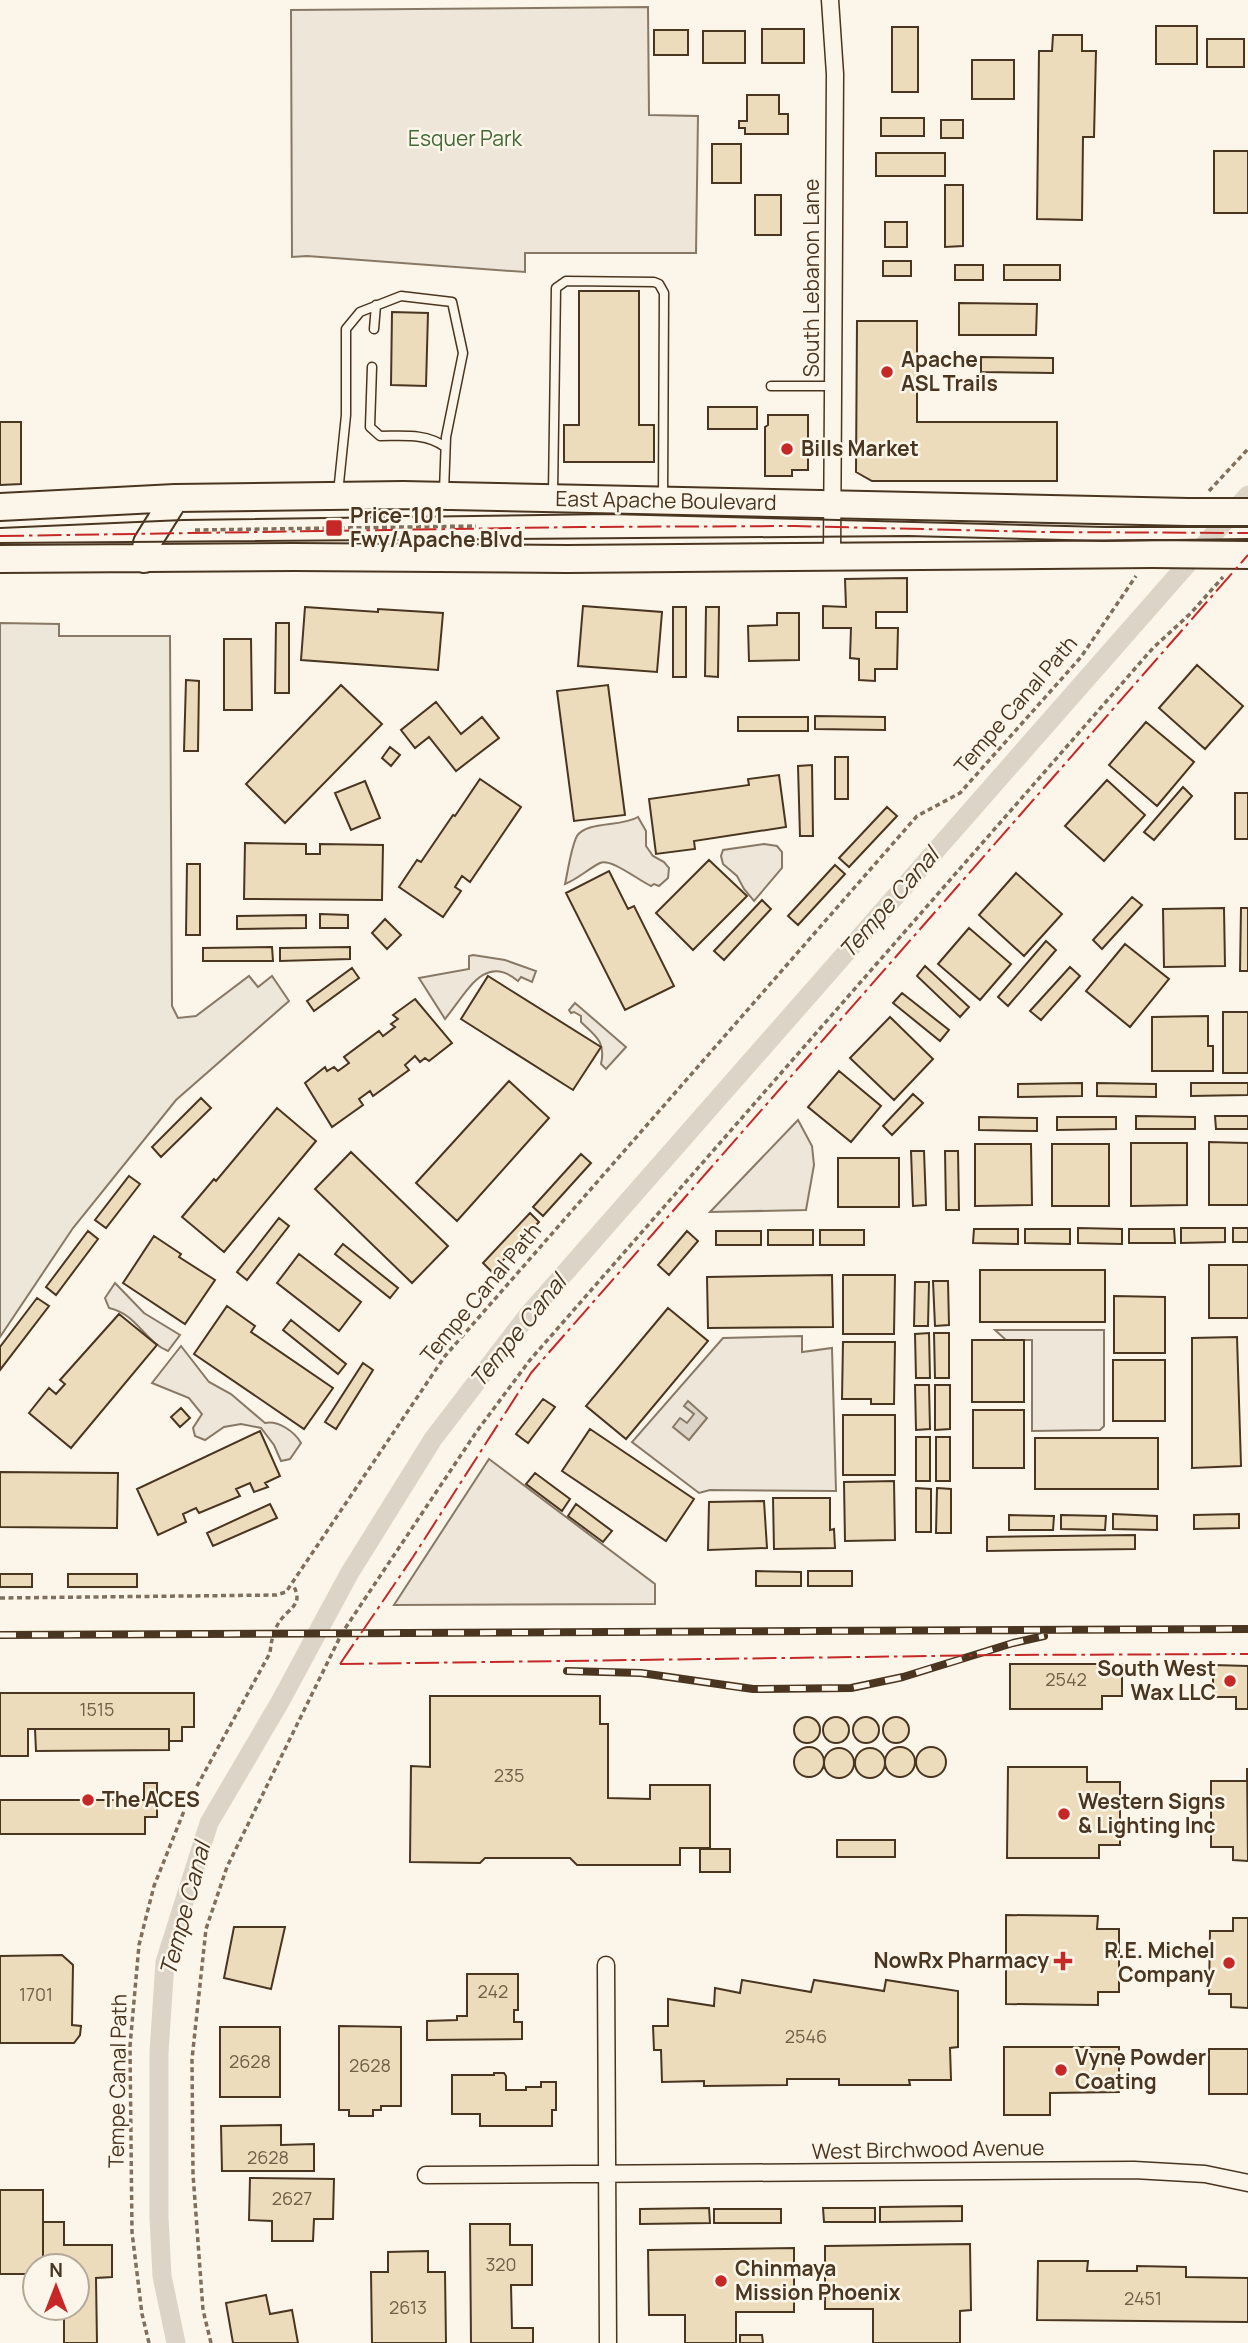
<svg xmlns="http://www.w3.org/2000/svg" width="1248" height="2343" viewBox="0 0 1248 2343" font-family="Manrope,sans-serif">
<rect width="100%" height="100%" fill="#fbf6e9"/>
<path fill="#ede6d9" stroke="#887966" stroke-width="2" d="M648 7 649 115 698 116 696 253H525V272L307 256 292 257 291 10Z
M638 817 646 831V846L653 856 664 862 669 868 668 878 659 886 654 884 651 886C638 880 611 858 600 863 588 869 578 879 565 884 568 871 571 847 577 836 586 821 622 827 638 817Z
M764 844 777 846 782 852V868L754 901 744 889 737 876 723 864 721 856 723 850Z
M473 955 505 960 536 971 532 982 521 977 518 981C484 952 466 994 445 1019L419 978 469 969V956Z
M575 1003 626 1047 606 1069 601 1064C606 1042 596 1036 581 1022V1016L574 1012 571 1013 569 1010Z
M798 1120 812 1146 814 1165 806 1210 710 1212Z
M115 1283 144 1313 180 1335 168 1351C144 1341 137 1314 109 1308L105 1298Z
M995 1330H1104V1426L1100 1430 1032 1431V1340H1006Z
M802 1336V1352L832 1348 836 1491 710 1490 699 1493 632 1442 723 1338Z
M181 1346 209 1382 231 1394 265 1423C278 1420 295 1432 301 1443L290 1459 281 1461 274 1445 261 1428 241 1424 224 1427 205 1440 195 1436 193 1428 202 1414 189 1398 152 1383Z
M489 1459 655 1584V1604L394 1605Z"/>
<path fill="#ede7d9" stroke="#887966" stroke-width="2" d="M0 623 59 624V636H170L172 1006 178 1018 196 1016 249 976 258 987 272 976 289 1001 176 1100 73 1228 0 1337Z"/>
<path fill="#dcd4c6" stroke="#887966" stroke-width="2" d="M688 1401 707 1418 689 1440 673 1427 680 1418 687 1423 694 1414 684 1406Z"/>
<g fill="none" stroke-linecap="round" stroke-linejoin="round">
<path stroke="#dcd4c6" stroke-width="19" d="M176 2343 162 2276 159 2218V2052L165 1962 209 1823 280 1702 349 1574 433 1439 528 1315 1248 495"/>
</g>
<path fill="#ecdcbc" stroke="#4a3520" stroke-width="2" d="M1156 26H1197V64H1156Z
M892 27H918V92H892Z
M762 29H804V63H762Z
M654 30H688V55H654Z
M703 31H745V63H703Z
M1053 35H1082V51H1096L1094 137H1083L1082 220 1037 219 1039 51H1052Z
M1207 39H1244V67H1207Z
M972 60H1014V99H972Z
M747 95H779V114H788V134H745V128H739V121H747Z
M881 118H924V136H881Z
M941 120H963V138H941Z
M712 144H741V183H712Z
M1214 151H1248V213H1214Z
M876 153H945V176H876Z
M945 185H963V246L945 247Z
M755 195H781V235H755Z
M885 222H907V247H885Z
M883 261H911V276H883Z
M955 265H983V280H955Z
M1004 265H1060V280H1004Z
M579 291H639V425H654V462H564V425H579Z
M959 303 1037 304 1036 335H959Z
M392 312 428 313 426 386 391 385Z
M857 321H917V422H1057V481H872L856 472Z
M981 357 1053 358V373L981 372Z
M708 407H757V429H708Z
M768 415H808V470H792V476H765V427L768 425Z
M0 422H21V484L0 485Z
M907 578V612H876V628H898L897 669H875V681L859 680V659L850 658 851 628H823V606L846 607 845 579Z
M583 606 662 612 657 672 578 666Z
M305 607 378 612V609L443 613 438 670 301 660Z
M673 607H686V677H673Z
M706 607H719L718 677 705 676Z
M777 613H799V660L749 661 748 626 777 625Z
M276 623H289V693H275Z
M224 639H251L252 710H224Z
M1197 665 1243 706 1205 749 1159 708Z
M186 680 199 681 198 751H184Z
M341 685 382 724 285 823 246 784Z
M608 685 625 815 574 821 557 691Z
M436 702 461 734 482 717 499 738 456 771 429 737 415 748 401 730Z
M815 716 885 717V730L815 729Z
M738 717H808V731H738Z
M1146 722 1194 762 1157 806 1109 765Z
M390 747 400 755 391 766 382 758Z
M835 757H848V799H835Z
M812 765 813 836H800L798 766Z
M779 775 786 827 694 841 695 849 656 854 649 799 749 785 748 779Z
M480 779 521 807 470 882 462 876 455 887 461 891 443 917 399 887 417 860 421 862 453 815 455 816Z
M1107 780 1145 815 1104 861 1065 826Z
M365 781 380 818 351 830 335 793Z
M1183 787 1192 796 1154 840 1144 832Z
M1235 793H1248V839H1235Z
M887 807 897 816 849 867 839 858Z
M245 843 306 844V854H320V844L383 845 382 900 244 899Z
M709 860 747 896 693 950 656 913Z
M187 864H200V935H186Z
M835 865 845 874 798 925 788 916Z
M609 871 628 909 634 906 674 986 625 1010 566 893Z
M1016 873 1062 914 1024 956 979 915Z
M1132 897 1142 905 1102 949 1093 940Z
M762 900 771 909 724 960 714 951Z
M1224 908 1225 966 1164 967 1163 909Z
M1241 908H1248V971H1240Z
M320 914 348 915V928H320Z
M306 915V928L237 929V916Z
M385 919 401 935 387 949 372 933Z
M969 928 1011 964 980 1000 938 964Z
M1046 941 1056 950 1008 1006 998 997Z
M1125 944 1169 979 1130 1027 1086 991Z
M272 947 273 961H203V948Z
M350 947V959L280 961V948Z
M925 966 969 1007 960 1017 917 976Z
M1070 967 1080 976 1041 1020 1030 1011Z
M352 968 359 978 314 1011 307 1001Z
M488 976 601 1047 573 1090 461 1019Z
M902 993 949 1030 940 1041 893 1003Z
M415 999 452 1043 429 1061 425 1058 420 1062 415 1056 405 1065 409 1070 373 1096 370 1091 359 1099 363 1105 332 1127 305 1083 325 1067 327 1071 334 1067 338 1071 349 1063 344 1057 379 1031 383 1036 395 1027 391 1024 398 1019 393 1015Z
M1223 1012H1248V1073H1223Z
M1208 1016V1046H1213V1071H1152V1017Z
M890 1017 933 1059 894 1100 850 1058Z
M839 1071 881 1106 851 1142 808 1107Z
M509 1081 549 1118 457 1221 416 1183Z
M1082 1083V1096L1018 1097V1084Z
M1097 1083 1156 1084V1097L1097 1096Z
M1191 1083H1248V1095L1191 1096Z
M913 1094 923 1103 892 1135 883 1126Z
M201 1098 211 1108 161 1157 152 1147Z
M277 1108 316 1141 224 1252 182 1217 214 1179 216 1181Z
M1136 1116 1195 1117V1129H1136Z
M1215 1116H1248V1129H1216Z
M979 1117 1037 1118V1131L979 1130Z
M1057 1117H1116V1129L1057 1130Z
M1209 1142 1248 1143V1205H1209Z
M1131 1143H1187V1205L1131 1206Z
M975 1144H1031L1032 1205 975 1206Z
M1052 1144H1109V1206H1052Z
M911 1151H924L926 1205 913 1206Z
M945 1151H958L959 1210H946Z
M351 1152 448 1246 412 1283 315 1189Z
M581 1154 591 1163 543 1216 533 1207Z
M838 1158H899V1207H838Z
M129 1176 140 1184 106 1228 95 1220Z
M530 1213 539 1222 492 1272 483 1263Z
M279 1218 289 1226 247 1280 237 1272Z
M1078 1228 1122 1229V1244L1078 1243Z
M1181 1228H1225V1242L1181 1243Z
M1233 1228H1248V1242H1233Z
M974 1229H1018V1244L973 1243Z
M1025 1229H1070V1244L1025 1243Z
M1129 1229H1174L1175 1243H1129Z
M768 1230H813V1245H768Z
M820 1230H864V1245H820Z
M88 1231 98 1239 56 1295 46 1287Z
M687 1231 698 1241 669 1275 658 1265Z
M716 1231H761V1245H716Z
M154 1236 181 1254 179 1257 215 1280 185 1324 123 1283Z
M343 1244 398 1288 390 1298 335 1254Z
M299 1254 361 1302 339 1331 277 1283Z
M1209 1265H1248V1318H1209Z
M980 1270H1105V1322H980Z
M832 1275 833 1327 708 1328 707 1277Z
M843 1275H895L894 1334H843Z
M933 1281H948L949 1325 935 1326Z
M915 1282H929L928 1326H914Z
M1114 1296 1165 1297V1353H1114Z
M37 1298 49 1306 0 1370V1347Z
M227 1306 255 1326 251 1332 333 1388 304 1429 194 1354Z
M668 1308 708 1341 626 1439 586 1406Z
M119 1314 157 1345 71 1448 29 1413 49 1388 56 1394 65 1384 60 1380Z
M291 1320 346 1364 338 1374 283 1330Z
M929 1333 930 1378H916L915 1334Z
M934 1333H949V1378H935Z
M1237 1337 1241 1466 1192 1468V1338Z
M972 1340H1024V1402H972Z
M843 1342H895L894 1404H871V1399H842Z
M1113 1360H1165V1421H1113Z
M363 1363 373 1370 336 1429 325 1422Z
M915 1385H929L930 1429 916 1430Z
M935 1385H950V1429L935 1430Z
M543 1399 555 1407 528 1443 516 1434Z
M181 1408 190 1418 180 1427 171 1417Z
M973 1410H1024V1468H973Z
M843 1415H895V1475H843Z
M590 1429 694 1499 666 1541 562 1471Z
M260 1431 280 1476 265 1483 268 1487 254 1492 250 1483 236 1489 240 1496 199 1513 196 1508 183 1514 186 1522 158 1535 137 1489Z
M916 1437H930V1481H916Z
M936 1437H950V1481H936Z
M1035 1438H1158V1489H1035Z
M0 1472 118 1473 117 1528 0 1527Z
M535 1473 570 1499 562 1511 526 1484Z
M894 1481 895 1540 845 1541 844 1482Z
M916 1488 931 1489V1532H916Z
M937 1488 951 1489V1533H936Z
M773 1498H830V1530L834 1529 835 1548 774 1549Z
M764 1501 767 1548 708 1550 709 1502Z
M270 1504 277 1518 213 1546 207 1533Z
M576 1504 612 1531 603 1542 568 1516Z
M1113 1514 1157 1516V1530L1113 1529Z
M1239 1514V1528L1194 1529V1515Z
M1009 1515 1054 1516 1053 1530H1009Z
M1061 1515 1106 1516 1105 1530 1061 1529Z
M1135 1535V1549L987 1551V1537Z
M756 1571 801 1572V1586H756Z
M808 1571H852V1586H808Z
M0 1574H32V1587H0Z
M68 1574H137V1587H68Z
M1010 1664H1122V1696H1102V1709H1010Z
M1213 1665 1248 1666V1709H1236V1697H1213Z
M0 1693H194V1727H182V1741H169V1729H28V1756H0Z
M430 1696H600V1724H608V1798L650 1799V1785H710V1848H680V1865H577L570 1858H485L480 1863 410 1862 411 1766 430 1767Z
M794 1730a13 13 0 1 1 26 0a13 13 0 1 1-26 0Z
M823 1730a13 13 0 1 1 26 0a13 13 0 1 1-26 0Z
M853 1730a13 13 0 1 1 26 0a13 13 0 1 1-26 0Z
M883 1730a13 13 0 1 1 26 0a13 13 0 1 1-26 0Z
M35 1729H169V1750L36 1751Z
M794 1762a15 15 0 1 1 30 0a15 15 0 1 1-30 0Z
M885 1762a15 15 0 1 1 30 0a15 15 0 1 1-30 0Z
M916 1762a15 15 0 1 1 30 0a15 15 0 1 1-30 0Z
M824 1763a15 15 0 1 1 30 0a15 15 0 1 1-30 0Z
M855 1763a15 15 0 1 1 30 0a15 15 0 1 1-30 0Z
M1008 1767H1087V1782H1120V1845H1099V1858H1007Z
M1247 1768 1248 1861 1233 1860V1847H1211V1781H1247Z
M144 1783H157V1817H145V1834H0V1800H144Z
M837 1840H895V1857H837Z
M700 1849H730V1872H700Z
M1006 1915 1098 1916 1097 1929H1119V1992H1098V2005L1006 2004Z
M1233 1918H1248V2008L1231 2007V1994H1209L1210 1931H1233Z
M234 1927H285L271 1989 224 1978Z
M62 1955 73 1965 72 2025 81 2026 80 2035 74 2043H0V1956Z
M467 1974H518V2010H514V2022H522V2039L427 2040V2021L457 2020V2016H467Z
M742 1980 811 1992 814 1980 884 1991 886 1980 958 1991V2047L950 2048 951 2080H909L910 2085H839V2079H787V2085L704 2086V2081L662 2082 661 2050H654L653 2026H668V1999L714 2006 715 1988 740 1993Z
M339 2026 401 2027V2106H381V2110H373V2116H349V2110H339Z
M220 2027H280V2097H220Z
M1004 2047H1119V2092L1050 2093V2115H1004Z
M1209 2049H1248V2094H1209Z
M494 2073H504L506 2076V2090H526V2087H541V2082H556V2110H552V2126H480V2114H452V2075H494Z
M281 2125V2145L314 2144V2171H222L221 2126Z
M250 2178 334 2179 333 2219H314L313 2241H272V2221L249 2220Z
M0 2190H43V2266H35V2274H0Z
M962 2206V2221L880 2222V2207Z
M709 2208 710 2223 640 2224V2209Z
M823 2208H875V2222H824Z
M714 2209H781V2223H714Z
M43 2222H64V2245H112V2277L96 2278 97 2343H64V2308H77V2266H43Z
M470 2224H510V2245H532V2285H511L512 2328H533V2343H471Z
M970 2244 971 2310 960 2311V2343H873V2309H825V2246Z
M794 2248V2312H736V2343H685V2315H649L648 2250Z
M428 2251V2272H445L446 2343H372L371 2272H388V2252Z
M1038 2261H1088L1087 2271H1137V2266L1186 2267V2277L1248 2278V2322L1037 2320Z
M266 2295 270 2314 292 2310 298 2343H233L226 2303Z
M740 2335H762L763 2343H740Z"/>
<g fill="none" stroke-linecap="round" stroke-linejoin="round">
<g stroke="#4a3520" stroke-width="11">
<path id="lane" d="M374 329 376 305
M372 367 370 427 380 436C403 436 426 433 445 447
M771 386H832
M338 493 346 415V329L360 312 401 296 452 302 463 353 446 437 444 491
M553 493 556 288 566 281 654 282 659 284 664 293 663 498"/>
</g>
<g stroke="#4a3520" stroke-width="19">
<path id="street" d="M830 0 835 74 832 556
M606 1965 608 2343
M426 2175 1134 2170 1205 2174 1248 2183"/>
</g>
<g stroke="#4a3520" stroke-width="30">
<path id="primary" d="M0 507 175 498 403 495 1188 512H1248
M0 559 294 557 567 559 1152 554 1248 555
M144 559 147 543 175 498"/>
</g>
<path stroke="#7f6f5c" stroke-width="3.5" stroke-dasharray="5 3.5" stroke-linecap="butt" d="M1209 491 1248 449
M195 530 476 526
M0 1598 276 1595 286 1592 445 1356 917 816 960 793 1081 657 1136 576
M149 2343 142 2314 132 2232 130 2046 139 1945 154 1886 186 1806 270 1653C271 1642 273 1633 278 1624 287 1608 305 1606 293 1585
M211 2343 203 2310 193 2174 192 2059 206 1929 227 1867 342 1633 477 1431 530 1360 1153 648 1191 613 1223 577"/>
<use href="#lane" stroke="#fbf6e9" stroke-width="8"/>
<use href="#street" stroke="#fbf6e9" stroke-width="16"/>
<use href="#primary" stroke="#fbf6e9" stroke-width="26"/>
<path stroke="#4a3520" stroke-width="2" d="M0 528 183 520 610 514 1105 527H1248
M0 543 908 536 1103 541 1248 539"/>
<g stroke="#4a3520" stroke-width="8">
<path id="rail" d="M0 1635 1248 1629
M567 1671 641 1673 753 1689 851 1688 903 1677 1013 1643 1044 1636"/>
</g>
<use href="#rail" stroke="#fbf6e9" stroke-width="5" stroke-dasharray="16" stroke-linecap="butt"/>
<path stroke="#c62828" stroke-width="2" stroke-dasharray="24 5 3.5 5" stroke-linecap="butt" d="M0 536 581 527 795 526 1043 532 1248 533
M340 1664 413 1557 531 1373 1248 555
M340 1664 1004 1655 1248 1654"/>
</g>
<g fill="#c62828" stroke="#fbf6e9" stroke-width="2.5">
<circle cx="887" cy="372" r="7"/>
<circle cx="787" cy="449" r="7"/>
<rect x="325" y="519" width="18" height="18" rx="3.5"/>
<circle cx="1230" cy="1681" r="7"/>
<circle cx="88" cy="1800" r="7"/>
<circle cx="1064" cy="1814" r="7"/>
<path d="M1059.5 1950.5h7v7h7v7h-7v7h-7v-7h-7v-7h7z"/>
<circle cx="1229" cy="1963" r="7"/>
<circle cx="1061" cy="2070" r="7"/>
<circle cx="721" cy="2281" r="7"/>
</g>
<g text-anchor="middle" stroke-width="5" stroke-linejoin="round" paint-order="stroke">
<g font-size="18" fill="#725f47">
<text x="1066" y="1686">2542</text>
<text x="97" y="1716">1515</text>
<text x="509" y="1782">235</text>
<text x="493" y="1998">242</text>
<text x="36" y="2001">1701</text>
<text x="806" y="2043">2546</text>
<text x="250" y="2068">2628</text>
<text x="370" y="2072">2628</text>
<text x="268" y="2164">2628</text>
<text x="292" y="2205">2627</text>
<text x="501" y="2271">320</text>
<text x="1143" y="2305">2451</text>
<text x="408" y="2314">2613</text>
</g>
<g font-size="21" fill="#436837" stroke="#fbf6e9">
<text x="465" y="146">Esquer Park</text>
</g>
<g font-size="21" fill="#4a3520" stroke="#fbf6e9">
<text transform="translate(812 278) rotate(-90)" y="7">South Lebanon Lane</text>
<text transform="translate(666 501) rotate(1)" y="7">East Apache Boulevard</text>
<text transform="translate(1016 705) rotate(-49)" y="7">Tempe Canal Path</text>
<text transform="translate(481 1293) rotate(-50)" y="7">Tempe Canal Path</text>
<text transform="translate(118 2081) rotate(-89)" y="7">Tempe Canal Path</text>
<text transform="translate(928 2150) rotate(-1)" y="7">West Birchwood Avenue</text>
</g>
<g font-size="21" font-weight="bold" fill="#4a3520" stroke="#fbf6e9" text-anchor="start">
<text x="901" y="367">Apache<tspan x="901" dy="24">ASL Trails</tspan></text>
<text x="801" y="456">Bills Market</text>
<text x="350" y="523">Price-101<tspan x="350" dy="24">Fwy/Apache Blvd</tspan></text>
<text x="1216" y="1676" text-anchor="end">South West<tspan x="1216" dy="24">Wax LLC</tspan></text>
<text x="102" y="1807">The ACES</text>
<text x="1078" y="1809">Western Signs<tspan x="1078" dy="24">&amp; Lighting Inc</tspan></text>
<text x="1215" y="1958" text-anchor="end">R.E. Michel<tspan x="1215" dy="24">Company</tspan></text>
<text x="1049" y="1968" text-anchor="end">NowRx Pharmacy</text>
<text x="1075" y="2065">Vyne Powder<tspan x="1075" dy="24">Coating</tspan></text>
<text x="735" y="2276">Chinmaya<tspan x="735" dy="24">Mission Phoenix</tspan></text>
</g>
<g font-size="23" font-style="italic" fill="#4a3520" stroke="#fbf6e9">
<text transform="translate(889 903) rotate(-49)" y="8">Tempe Canal</text>
<text transform="translate(518 1331) rotate(-51)" y="8">Tempe Canal</text>
<text transform="translate(185 1909) rotate(-75)" y="8">Tempe Canal</text>
</g>
</g>
<g transform="translate(56 2287)"><circle r="33" fill="#fbf6e9" stroke="#b4a999" stroke-width="2"/>
<path d="M0-5L12 26L0 18L-12 26Z" fill="#c62828"/>
<text y="-10" font-size="19" font-weight="bold" text-anchor="middle" fill="#4a3520">N</text>
</g>
</svg>
